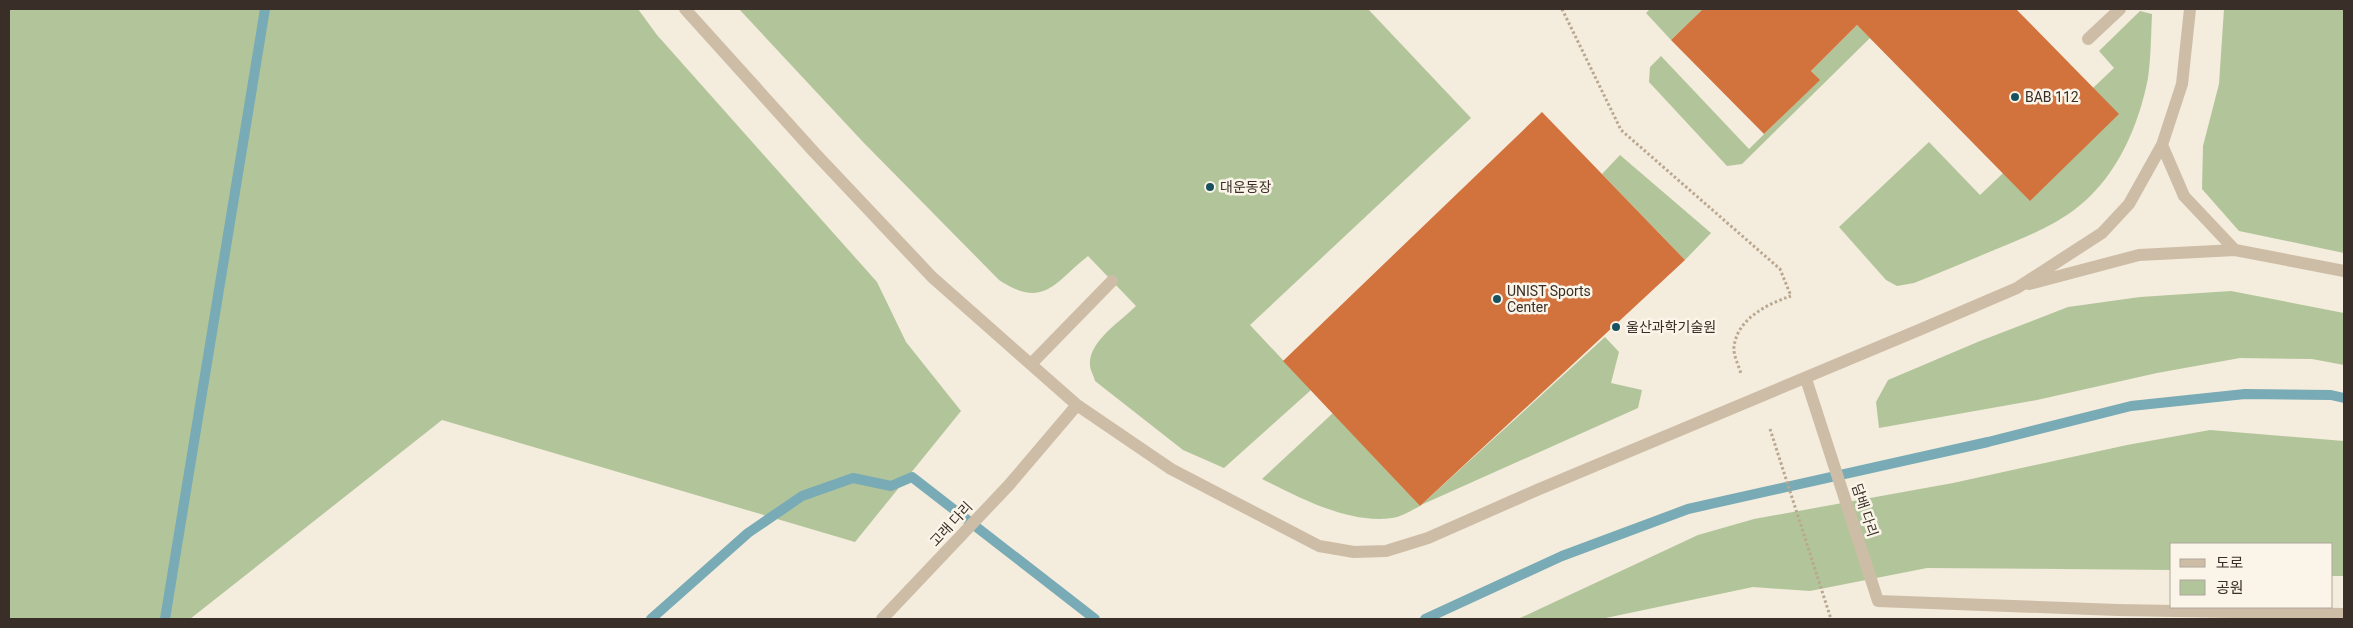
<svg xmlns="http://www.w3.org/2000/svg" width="2353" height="628" viewBox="0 0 2353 628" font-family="Roboto,'Noto Sans KR',sans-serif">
<rect width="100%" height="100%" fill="#f4ecdc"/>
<path fill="#b2c59a" d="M9 9H638L657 35 877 282 906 342 961 411 855 542 442 420 190 619H9Z
M739 9H1368L1471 118 1250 325 1311 390 1224 468 1183 450 1095 381C1094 376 1090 370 1090 365 1088 342 1121 321 1136 306L1088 256C1055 282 1044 310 999 280L863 142Z
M1650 9H1703L1671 40 1646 13Z
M2224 9H2344V253L2239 231 2202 189 2203 146 2219 84Z
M2140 11 2152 14C2151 35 2151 57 2148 78 2139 125 2117 176 2079 206 2056 225 2026 237 1999 248 1970 260 1942 272 1914 283L1897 286 1886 280 1839 227 1929 142 1980 195 2114 68 2099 51Z
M1857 25 1870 38 1742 164 1727 166 1649 82 1650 67 1661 56 1749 149 1819 80 1811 71Z
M1620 155 1711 233 1685 260 1602 174Z
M2231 291 2344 313V365L2312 359 2240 358 2157 373 2037 400 1879 428 1876 402 1888 380 1980 341 2068 307 2140 297Z
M1605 337 1619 352 1611 383 1642 390 1638 408 1421 505Z
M1333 413 1420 506C1412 510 1401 517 1392 518 1348 524 1301 498 1262 479Z
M2210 430 2344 441V576H2332V544H2172V570L1927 568 1810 591 1753 587 1601 619H1518L1698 535 1754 519 1953 483 2127 445Z"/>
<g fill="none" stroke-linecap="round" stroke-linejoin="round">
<path stroke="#78abb5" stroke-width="10" d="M165 619 265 9
M651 619 748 533 802 496 853 478 891 486 912 477 1095 619
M1425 619 1562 556 1688 509 1988 442 2131 406 2245 394 2331 395 2344 398"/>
</g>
<path fill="#d2723d" d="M1703 9H2016L2119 114 2030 201 1857 25 1811 71 1820 80 1764 134 1671 40Z
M1542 112 1685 260 1420 506 1283 361Z"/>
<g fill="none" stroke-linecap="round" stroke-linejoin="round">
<path stroke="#baa790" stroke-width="3" stroke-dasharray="2.5 2.5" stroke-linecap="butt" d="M1562 9 1621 130 1780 269 1791 296C1767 304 1737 319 1734 347 1733 355 1739 366 1741 374
M1770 429 1831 619"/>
<path stroke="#cebda6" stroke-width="12" d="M685 9 814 152 932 277 1077 405 1171 469 1319 546 1354 552 1386 551 1428 538 1537 490 1919 330 2017 288 2102 233 2129 204 2162 145 2182 84 2190 9
M2088 39 2120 9
M2162 145 2184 196 2235 250
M2029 284 2139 255 2235 250 2344 271
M1031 364 1112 281
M1806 379 1878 601 2117 610 2344 614
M882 619 1009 485 1077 405"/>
</g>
<g fill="#19525f" stroke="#fbf5e9" stroke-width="2">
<circle cx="2015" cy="97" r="5"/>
<circle cx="1210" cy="187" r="5"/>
<circle cx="1497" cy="299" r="5"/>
<circle cx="1616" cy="327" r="5"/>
</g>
<g text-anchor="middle" stroke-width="5" stroke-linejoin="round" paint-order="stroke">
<g font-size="14" fill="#3a2f28" stroke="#fbf5e9" text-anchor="start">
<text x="2025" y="102">BAB 112</text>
<text x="1220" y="192">대운동장</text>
<text x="1507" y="296">UNIST Sports<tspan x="1507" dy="16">Center</tspan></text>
<text x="1626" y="332">울산과학기술원</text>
</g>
<g font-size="14" fill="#3a2f28" stroke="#fbf5e9">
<text transform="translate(1865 510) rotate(72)" y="5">담배 다리</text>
<text transform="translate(951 524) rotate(-47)" y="5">고래 다리</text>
</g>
</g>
<rect width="2353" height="628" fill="none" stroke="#3a2f28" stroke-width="20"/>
<rect x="2170" y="543" width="162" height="65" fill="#fbf5e9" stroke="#aea69c"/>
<rect x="2180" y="559" width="25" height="8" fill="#cebda6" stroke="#aea69c"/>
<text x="2216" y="568" font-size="15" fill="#3a2f28">도로</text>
<rect x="2180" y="580" width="25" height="15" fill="#b2c59a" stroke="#aea69c"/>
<text x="2216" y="593" font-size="15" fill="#3a2f28">공원</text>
</svg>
